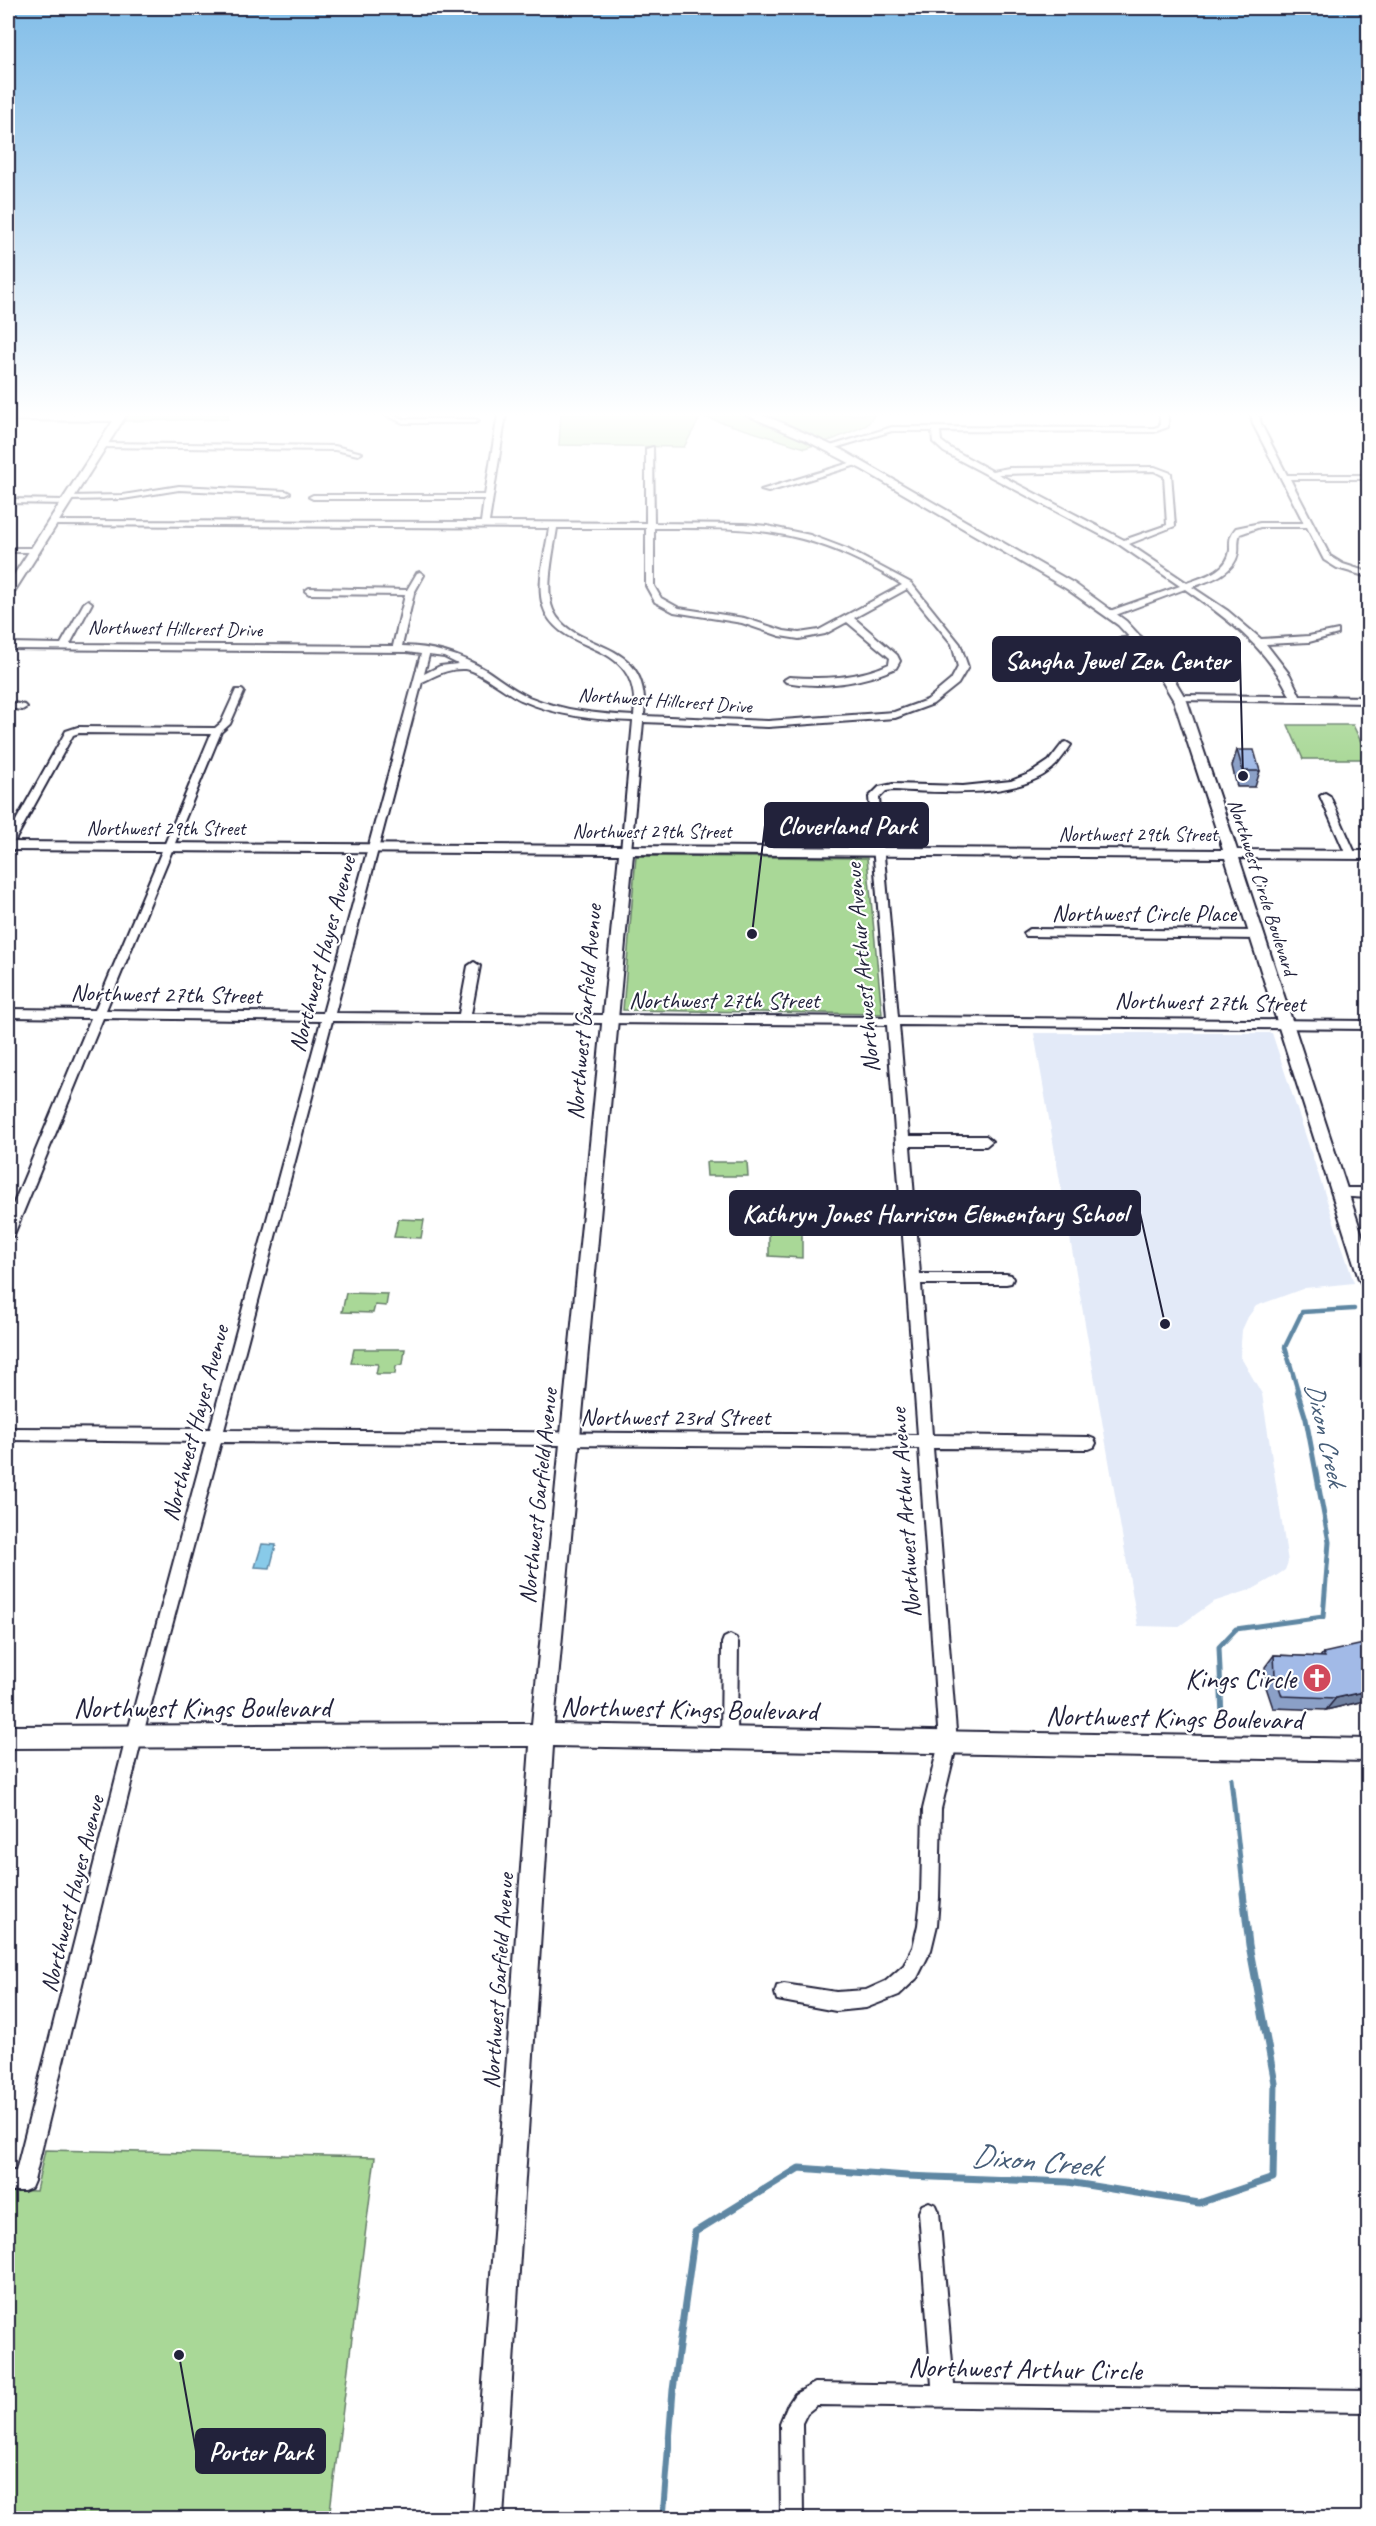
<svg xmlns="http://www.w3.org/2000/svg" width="1376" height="2526" viewBox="0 0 1376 2526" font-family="Caveat,sans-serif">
<rect width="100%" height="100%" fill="#fff"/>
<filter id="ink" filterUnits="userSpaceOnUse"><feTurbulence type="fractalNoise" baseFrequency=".0167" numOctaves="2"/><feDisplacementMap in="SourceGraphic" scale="12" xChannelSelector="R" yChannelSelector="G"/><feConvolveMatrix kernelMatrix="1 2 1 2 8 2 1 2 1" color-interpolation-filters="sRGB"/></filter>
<g filter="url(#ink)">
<path fill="#e3eaf8" d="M1034 1033H1272L1354 1283 1305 1288 1256 1306 1248 1317 1242 1330 1240 1356 1262 1394 1288 1562 1285 1570 1276 1576 1253 1589 1213 1602 1178 1627 1138 1626Z"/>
<path fill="#a9d897" stroke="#667d69" stroke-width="1.5" d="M128 414H228V419L124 421Z
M561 414H875L867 425 834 439 805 448 701 416 684 447 559 445Z
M1288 725H1353L1362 744 1368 745V759H1303Z
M636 856 867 858 882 1014 623 1010Z
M706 1162H747L748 1176H707Z
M398 1219 424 1220 421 1238 394 1237Z
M769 1227 802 1229V1258L769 1256Z
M346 1293 388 1294 386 1306 375 1305 373 1313 342 1312Z
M354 1349H405L403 1364 396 1366 395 1374H376L378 1364 351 1363Z
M45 2150 375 2157 329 2518H8V2190L36 2191Z"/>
<path fill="#88cae9" stroke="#5f87a3" stroke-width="1.5" d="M262 1544 276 1545 270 1568 255 1567Z"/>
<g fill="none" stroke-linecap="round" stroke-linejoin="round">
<path stroke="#5f87a3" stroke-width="4.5" d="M1298 1391 1285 1347 1302 1312 1354 1309"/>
<path stroke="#5f87a3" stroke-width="5" d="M1222 1717 1219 1647 1236 1629 1323 1617 1329 1542 1306 1419 1297 1390
M1231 1779 1244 1895"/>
<path stroke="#5f87a3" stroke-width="7" d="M663 2518 673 2390 695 2232 799 2168 907 2176 1068 2182 1199 2203 1273 2178 1275 2083 1249 1945 1243 1893"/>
<g stroke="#22223b" stroke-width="4">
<path id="street" d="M383 414H393L404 419H475L479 421 475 423H403Z
M498 414H506L489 522 646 523V449L653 447 654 523 745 524 767 526 810 535 847 549 911 583 960 644 968 667 958 684 933 704 895 718 768 727 643 722 631 851 626 854 621 851 633 721C595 720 557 716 521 700 508 694 476 669 465 669 448 668 437 675 422 682L335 1013 459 1014 468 966 474 962 480 966 471 1014 887 1017 869 797 879 787 893 784 963 786 1011 781 1031 773 1049 761 1063 743 1066 742 1071 745C1067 751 1062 758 1057 764 1023 801 939 792 893 790L886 791 879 798 898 1017 1368 1021V1029L899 1025 909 1136H986L992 1141 986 1146H910L920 1274H1006L1011 1275 1013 1279 1011 1283 1006 1284H921L932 1435 1089 1437 1094 1439 1096 1443 1094 1447 1089 1449 933 1448 957 1743 941 1809 939 1898 937 1925 931 1950 917 1978 899 1995 866 2008 836 2011 777 2000 775 1993 777 1986 784 1984 836 1992 866 1990 886 1981 904 1965 913 1947 918 1925 921 1898 923 1809 939 1743 919 1448 221 1442 142 1738 34 2181 31 2188 24 2191H8V2171H16L126 1738 206 1442 8 1440V1428L210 1429 321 1021 103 1018 15 1232 13 1236 8 1237V1217L91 1018 8 1017V1009L95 1010 211 734 79 733 73 735 13 844 8 847V835L66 731 78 727 215 728 221 723 236 690H242L244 692 230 724 221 732 106 1010 323 1013 421 654 407 652 8 649V643L61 644 84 603 88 600 92 603 70 644 393 646 405 595 309 594 305 591 309 588 407 590 417 573 420 572 424 575 414 593 402 646C431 646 461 655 486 670 500 679 513 690 529 697 564 711 597 714 634 716 642 634 559 659 543 606 536 583 546 551 549 528L52 525 48 523 52 521 481 522 484 499H313L309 497 313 495H485ZM557 528H646V586L655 602 674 612 742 623 780 636 799 639 825 634 847 622 890 658 889 664C857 679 823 679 789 677L784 680 786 682C821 689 863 683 896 668L900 661 897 655 854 618 907 589 952 644 958 667 951 680 927 700 894 712 768 721 644 716C651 633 573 655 553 610 544 590 554 549 557 528ZM654 528C734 528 788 525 862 562 875 569 890 576 902 585L819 630 799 633 784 631 744 618 679 608 661 598 654 586ZM429 655 444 657 458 664 440 666 424 674ZM332 1021 887 1025 918 1435 224 1430Z
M1160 414H1168V427L1154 432 940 431 941 441 950 448 992 471 1009 468 1155 467 1171 473 1175 526 1129 544 1187 583C1203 577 1228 571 1230 550 1230 541 1229 536 1236 528L1260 523H1304L1253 424 1251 414H1259L1261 424 1287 475H1368V479H1290L1330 556 1343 564 1368 572V577L1337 568 1324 560 1307 527H1260L1240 534C1237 541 1239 547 1238 553 1234 574 1209 581 1192 587L1228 611 1261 639 1309 636 1338 630V634L1309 642 1266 644 1290 675 1300 696 1368 697V703L1177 700 1175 698 1180 695 1290 696C1267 647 1229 620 1185 589L1113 616H1107V612L1180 586 1120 545 944 452 933 442 932 431H892L828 450 824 448 892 427 1154 428 1160 426ZM1154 471 1164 476 1167 525 1124 540 998 474Z
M102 443 335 446 362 453 358 455 335 450 99 447 98 445Z
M853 462 860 464 768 492 761 490Z
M179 486 286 491 290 493 286 495 179 490 123 499 69 500V504H66L8 503V499L65 500V496H68L123 495Z
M8 548H34L38 550 34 552H8Z
M1140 636 1144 639 1143 641C1113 647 1093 642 1073 671L1065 669C1085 640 1108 640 1140 636Z
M8 702 25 705 27 707 22 710 8 708Z
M1325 793 1330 796 1356 855 1355 857 1351 858 1346 855 1320 796Z
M1030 929 1258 931 1264 935 1258 939 1026 936 1024 933Z
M1340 1188H1368V1198L1335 1196 1334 1193Z
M730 1635 736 1638 738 1643 737 1739 735 1745 729 1747 723 1745 721 1739 722 1643 724 1638Z
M929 2202 936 2205 939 2212 954 2385 1368 2390V2412L817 2405 807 2413 802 2423 803 2518H781L780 2423 787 2406 795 2394 815 2383 932 2385 919 2212 922 2205Z"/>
</g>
<g stroke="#22223b" stroke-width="4">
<path id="secondary" d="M8 414H127L14 592 8 595V584L113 421 8 420Z
M744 414H759L783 423 842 450 1075 584 1126 621 1164 662 1187 701 1237 850 1368 851V859L1239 858 1368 1253V1286L1362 1284 1359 1279 1225 858 633 854 554 1724 1368 1739V1761L553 1746 503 2518H473L530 1746 8 1748V1726L532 1724 619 854 8 850V842L1223 850 1174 701 1147 656 1118 625 1067 589 863 470 805 440Z"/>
</g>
<use href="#street" fill="#fff" fill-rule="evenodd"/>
<use href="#secondary" fill="#fff" fill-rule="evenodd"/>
</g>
<path fill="#8ba0c7" stroke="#22223b" stroke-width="1.5" d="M1237 750 1260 771 1255 787H1237L1232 766Z
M1323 1653 1368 1700 1326 1710 1273 1708 1266 1687 1265 1667 1274 1655 1320 1657Z"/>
<path fill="#7182a2" stroke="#22223b" stroke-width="1.5" d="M1368 1691V1700L1326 1710 1336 1698Z"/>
<path fill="#a2bae7" stroke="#22223b" stroke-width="1.5" d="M1237 750H1254L1260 771H1243Z
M1368 1643V1691L1336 1698 1282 1696 1275 1675 1274 1655 1325 1657 1323 1653Z"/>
</g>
<linearGradient id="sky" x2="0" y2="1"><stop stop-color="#81bde8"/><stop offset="0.54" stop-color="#fff"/><stop offset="1" stop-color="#fff" stop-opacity="0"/></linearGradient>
<rect width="1376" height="768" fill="url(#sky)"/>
<defs>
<g id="church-disc" transform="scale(1.5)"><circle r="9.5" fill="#d1495b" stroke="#fff"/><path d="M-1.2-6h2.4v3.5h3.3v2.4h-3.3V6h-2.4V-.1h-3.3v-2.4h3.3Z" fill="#fff"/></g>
</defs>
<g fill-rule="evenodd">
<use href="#church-disc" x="1317" y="1678"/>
</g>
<g text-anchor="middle" stroke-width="4.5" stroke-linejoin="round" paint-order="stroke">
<g font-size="20" fill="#22223b" stroke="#fff">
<text transform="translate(175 628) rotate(1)" y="7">Northwest Hillcrest Drive</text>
<text transform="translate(665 700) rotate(4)" y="7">Northwest Hillcrest Drive</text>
<text x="166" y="835">Northwest 29th Street</text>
<text x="652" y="838">Northwest 29th Street</text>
<text x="1138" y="841">Northwest 29th Street</text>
<text transform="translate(1263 887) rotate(72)" y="7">Northwest Circle Boulevard</text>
</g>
<g font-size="24" fill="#22223b" stroke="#fff">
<text x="1144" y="921">Northwest Circle Place</text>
<text transform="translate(322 954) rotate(-75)" y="8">Northwest Hayes Avenue</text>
<text transform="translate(862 968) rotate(-95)" y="8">Northwest Arthur Avenue</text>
<text transform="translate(166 994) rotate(1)" y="8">Northwest 27th Street</text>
<text x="724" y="1008">Northwest 27th Street</text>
<text transform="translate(1210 1002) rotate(1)" y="8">Northwest 27th Street</text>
<text transform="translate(584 1012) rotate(-85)" y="8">Northwest Garfield Avenue</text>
<text x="675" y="1425">Northwest 23rd Street</text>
<text transform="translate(195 1423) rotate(-75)" y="8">Northwest Hayes Avenue</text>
<text transform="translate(538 1496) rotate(-84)" y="8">Northwest Garfield Avenue</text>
<text transform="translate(905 1513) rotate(-94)" y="8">Northwest Arthur Avenue</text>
<text transform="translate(72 1894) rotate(-76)" y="8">Northwest Hayes Avenue</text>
<text transform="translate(498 1981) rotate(-86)" y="8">Northwest Garfield Avenue</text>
</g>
<g font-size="26" font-style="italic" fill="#465d78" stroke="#fff">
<text transform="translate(1326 1434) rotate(77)" y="9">Dixon Creek</text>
</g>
<g font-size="28" fill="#22223b" stroke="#fff" text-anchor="end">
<text x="1296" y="1688">Kings Circle</text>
</g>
<g font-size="28" fill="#22223b" stroke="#fff">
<text x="202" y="1717">Northwest Kings Boulevard</text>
<text transform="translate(689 1708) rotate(1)" y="10">Northwest Kings Boulevard</text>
<text transform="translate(1174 1717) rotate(1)" y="10">Northwest Kings Boulevard</text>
<text transform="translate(1025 2368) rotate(1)" y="10">Northwest Arthur Circle</text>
</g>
<g font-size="32" font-style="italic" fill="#465d78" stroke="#fff">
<text transform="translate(1036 2160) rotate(5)" y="11">Dixon Creek</text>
</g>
</g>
<path fill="none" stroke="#22223b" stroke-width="2" d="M1243 776L1240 659M752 934L765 825M1165 1324L1140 1213M179 2355L196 2451"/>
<g fill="#22223b" stroke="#fff" stroke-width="2">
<circle cx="1243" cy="776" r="6"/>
<circle cx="752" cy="934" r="6"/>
<circle cx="1165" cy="1324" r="6"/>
<circle cx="179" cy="2355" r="6"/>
</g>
<g fill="#22223b" stroke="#22223b" stroke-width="2">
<rect x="993" y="637" width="247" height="44" rx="6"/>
<rect x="765" y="803" width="163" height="44" rx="6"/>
<rect x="730" y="1191" width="410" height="44" rx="6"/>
<rect x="196" y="2429" width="129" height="44" rx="6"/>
</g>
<g font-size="26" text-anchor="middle" font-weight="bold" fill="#fff">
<text x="1117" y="669">Sangha Jewel Zen Center</text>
<text x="847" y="834">Cloverland Park</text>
<text x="935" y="1222">Kathryn Jones Harrison Elementary School</text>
<text x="261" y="2460">Porter Park</text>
</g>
<rect width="1376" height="2526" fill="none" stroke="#fff" stroke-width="30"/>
<rect x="15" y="15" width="1346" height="2496" fill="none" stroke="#22223b" stroke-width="2" filter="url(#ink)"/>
</svg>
